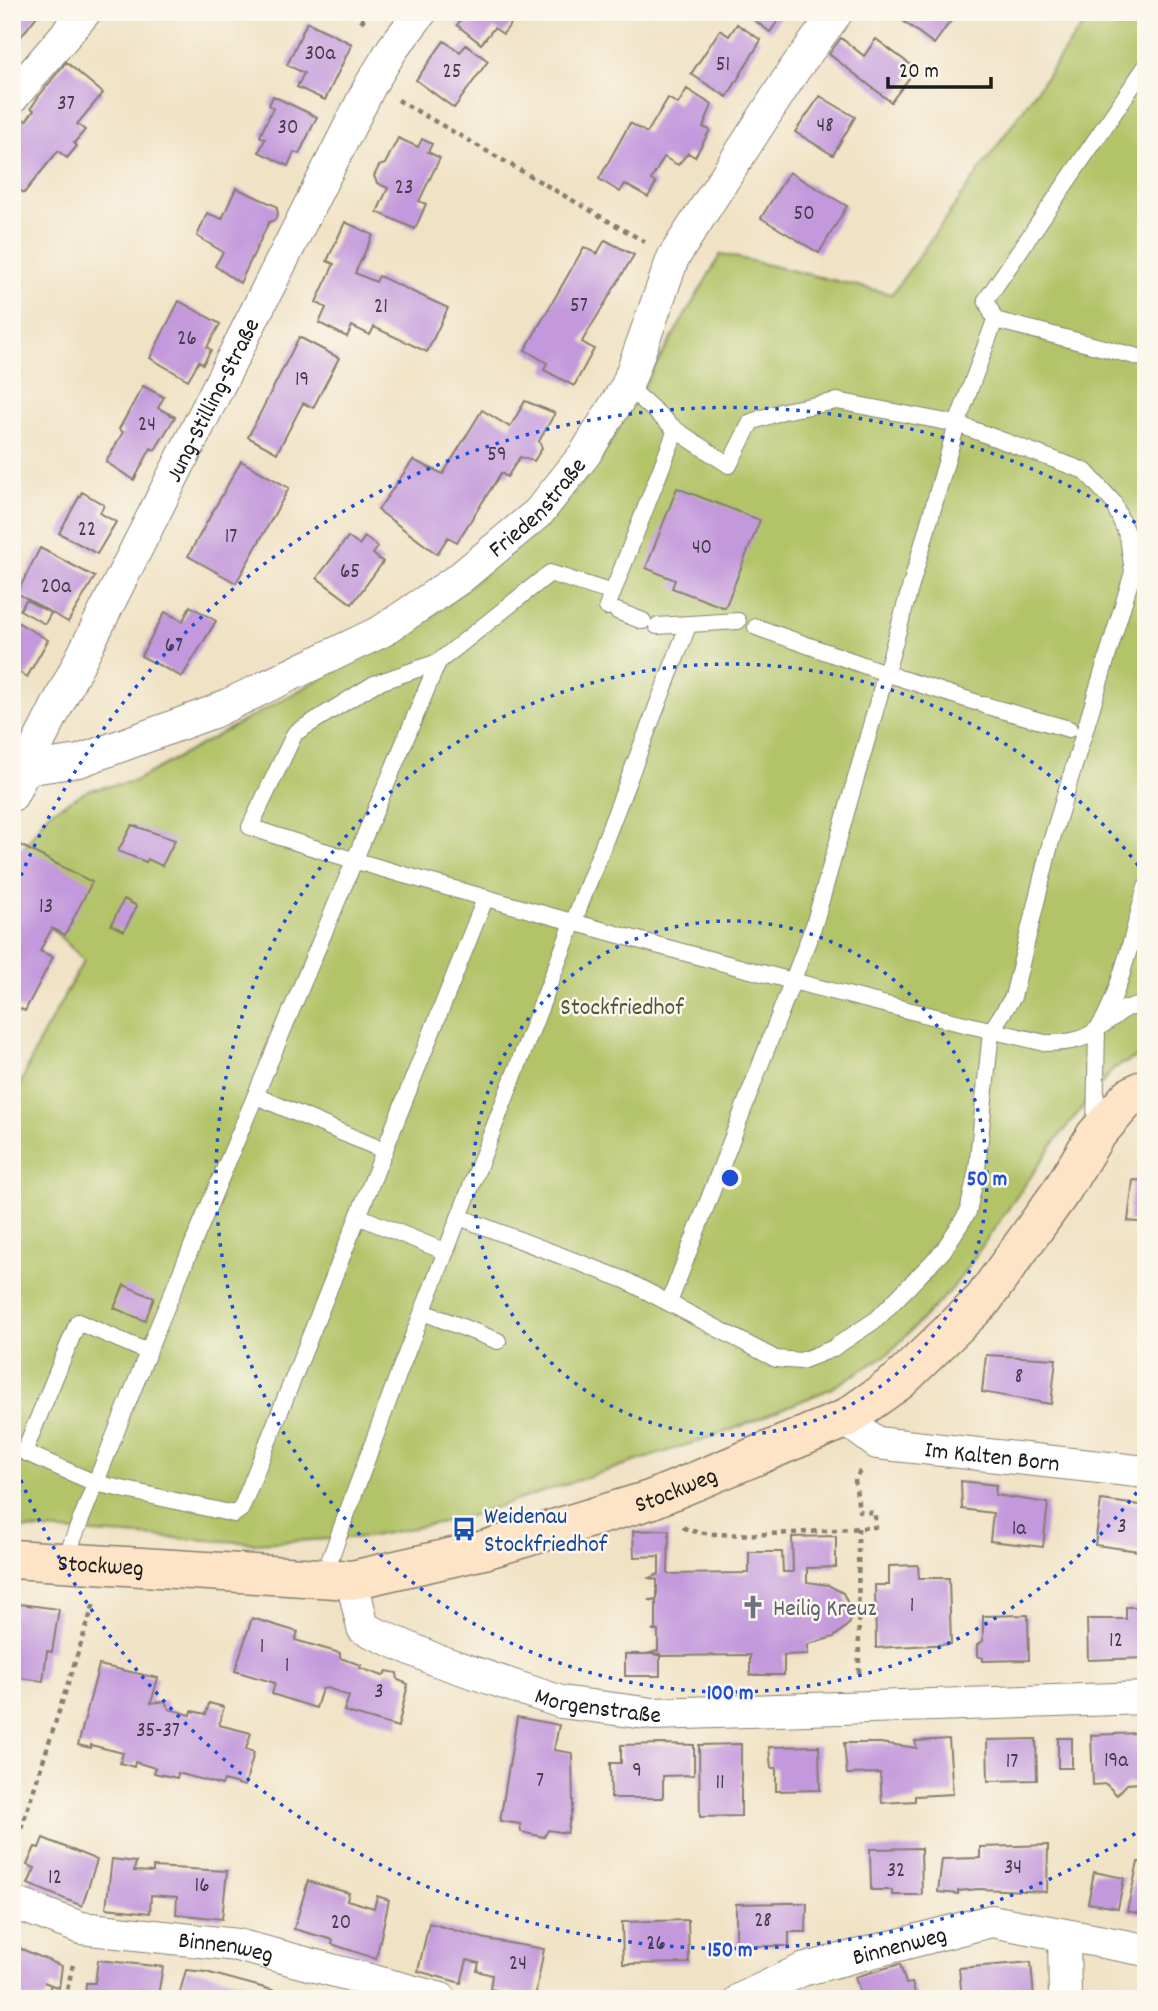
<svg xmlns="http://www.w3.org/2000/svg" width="1158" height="2011" viewBox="0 0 1158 2011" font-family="Dekko,sans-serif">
<rect width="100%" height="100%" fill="#fbf7ec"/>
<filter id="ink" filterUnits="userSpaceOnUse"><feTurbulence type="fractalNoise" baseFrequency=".0143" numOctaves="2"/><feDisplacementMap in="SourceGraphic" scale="14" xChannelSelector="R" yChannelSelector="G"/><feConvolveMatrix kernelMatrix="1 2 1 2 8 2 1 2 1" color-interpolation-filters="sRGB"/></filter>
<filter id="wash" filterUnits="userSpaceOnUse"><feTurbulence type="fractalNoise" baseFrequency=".00686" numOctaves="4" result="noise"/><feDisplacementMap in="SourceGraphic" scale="28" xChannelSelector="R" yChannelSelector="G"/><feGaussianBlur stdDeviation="1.57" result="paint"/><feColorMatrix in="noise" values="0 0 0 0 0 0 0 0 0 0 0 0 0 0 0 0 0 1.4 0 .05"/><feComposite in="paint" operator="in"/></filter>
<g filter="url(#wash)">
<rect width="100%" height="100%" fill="#f0e2c5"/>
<path fill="#b2c367" stroke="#677042" stroke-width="2" d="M1092 12H1146V1053L1114 1068 1057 1139 952 1289 888 1354 830 1389 729 1431 463 1518 367 1537 256 1543 12 1528V1104L38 1044 84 960 12 890V865L48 813 89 790 135 781 432 617 550 519 598 464 721 254 892 294Z"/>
<g id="blocks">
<path fill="#c398dc" d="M12 12H40L12 48Z
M467 12H520L503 34 494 28 481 44 457 25Z
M744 12H784L770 32Z
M895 12H957L934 44 894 14Z
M307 22 352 44 325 100 297 87 304 73 287 65Z
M737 24 761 40 727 97 691 74 720 30 729 36Z
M841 38 864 56 876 39 916 69 891 102 829 54Z
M444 41 460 52 466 45 488 61 454 108 416 80Z
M66 62 103 93 77 124 85 130 74 143 77 146 67 158 58 151 24 193 12 184V129L21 118 26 121 34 110 31 108 39 96Z
M687 89 712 105 703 127 710 130 695 157 688 153 678 165 664 157 651 180 656 183 648 197 625 184 620 192 599 179 630 123 647 133 668 98 678 104Z
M273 96 317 117 299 154 294 152 288 166 259 152 265 139 260 136 273 108 269 105Z
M820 96 855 117 833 155 795 132Z
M398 138 418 147 422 139 432 144 428 152 440 158 419 201 426 204 415 229 377 212 388 188 377 183 374 176 379 166 385 164Z
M789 172 847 206 819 253 761 218Z
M236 188 276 206 278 213 275 220 269 222 240 283 215 266 223 252 197 236 207 213 222 219Z
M345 222 373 235 355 273 376 282 379 276 448 308 427 352 374 327 370 335 352 326 347 337 319 323 326 308 316 302 334 264 327 261Z
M605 240 634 255 584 338 582 342 594 349 574 386 544 370 547 363 525 350 584 247 597 254Z
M179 301 220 324 207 347 211 350 203 364 199 361 188 380 150 358Z
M299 337 339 358 313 408 303 403 277 453 248 437Z
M143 386 164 397 158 408 175 417 155 450 151 448 134 480 106 462 123 432 119 429Z
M525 401 555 413 539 441 542 448 534 461 520 457 507 477 501 473 457 542 448 537 437 554 378 510 413 460 443 474 482 410 510 427Z
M241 461 289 488 236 583 188 556Z
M677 488 760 520 725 608 672 588 675 580 646 568Z
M82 492 104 505 100 513 116 522 97 554 59 533Z
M348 537 359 545 365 537 378 547 373 554 383 562 352 604 317 578Z
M40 548 95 577 68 622 17 593Z
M26 600 51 613 45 624 20 610Z
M190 606 216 621 182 677 141 656 165 612 183 621Z
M12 619 48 640 27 677 14 669 12 672Z
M132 825 175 840 162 866 148 859 146 862 118 851Z
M20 845 92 882 65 935 52 928 40 951 53 957 25 1011 12 1005V859Z
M124 899 137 906 124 931 111 925Z
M1133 1180 1146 1181V1223L1128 1221Z
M124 1285 154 1298 145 1321 114 1308Z
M986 1355 1056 1359 1051 1404 982 1392Z
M961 1481 996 1485 995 1495 1048 1503 1043 1547 990 1541 993 1513 962 1509Z
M1101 1500 1146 1506V1552L1095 1545Z
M669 1530 668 1574 749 1573V1552H782L783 1572H793L792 1537 836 1536V1567L807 1568V1582L828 1585 843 1593 852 1612 850 1623 834 1637 808 1644V1654L784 1655V1675H750V1655L661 1656 650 1653 658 1651V1631H652L656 1629V1601L649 1600 657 1599V1580L649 1578 659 1574V1556L634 1557 633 1531Z
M918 1565 919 1578H949L951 1644 876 1648 875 1585H889V1566Z
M12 1603 59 1609 52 1652 47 1651 43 1681 12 1677Z
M1126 1607H1146V1658L1088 1660 1087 1619H1126Z
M1028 1615 1029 1660 983 1661V1658L977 1656V1645L983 1641V1616Z
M252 1618 298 1632 295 1640 340 1653V1658L361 1665 360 1668 383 1676 387 1671 397 1673 398 1680 408 1684 398 1727 344 1711 349 1696 328 1688 322 1689 316 1708 272 1694 275 1683 235 1671Z
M625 1654H660V1676H625Z
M99 1665 158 1678 151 1703 165 1701 169 1709 191 1715 192 1711 206 1714 209 1703 224 1707 219 1725 251 1733 246 1749 254 1752 245 1786 224 1780 222 1785 178 1773 177 1778 154 1773 155 1768 135 1762 134 1767 120 1763 123 1753 91 1745V1748L78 1745Z
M517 1717 559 1725 554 1750 572 1753 573 1806 567 1833 548 1830 544 1837 521 1832 520 1824 500 1821Z
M1138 1733 1140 1783 1127 1784 1117 1795 1106 1784 1093 1785 1091 1735Z
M1058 1738H1072V1768H1058Z
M949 1739 953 1794 915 1796V1801L882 1803 880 1773 847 1774 844 1743H880L917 1748 915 1741Z
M1036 1739 1037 1780 988 1781 987 1740Z
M663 1744 694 1745V1775L663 1776V1798H611L610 1763H621V1745Z
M741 1744V1816L700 1817 699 1745Z
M819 1746 820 1790 776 1791V1768H771L769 1747Z
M43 1838 97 1860 82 1906 28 1884 35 1868 27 1865 35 1847 39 1848Z
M1048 1845 1047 1892 979 1889 958 1891V1894L938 1892 942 1859 980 1858V1847Z
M921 1848 922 1895H892V1890H871L870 1849Z
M112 1859 136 1862 134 1871 153 1872V1867L227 1871 222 1919 176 1914 177 1897 151 1895 150 1913 106 1908Z
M1138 1862 1146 1863V1915L1127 1911Z
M1094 1872 1124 1878 1118 1908 1088 1903Z
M308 1881 349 1893 347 1900 374 1908 377 1896 389 1900 376 1959 332 1944 333 1940 294 1929Z
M788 1903H807L806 1932H789V1946H736V1904Z
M688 1920 689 1963 623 1964 622 1922Z
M429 1923 486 1939 544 1949 535 1997 490 1989 492 1975 477 1971 479 1963 467 1960 461 1983 418 1971Z
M12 1945 62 1966 59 1988 44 1982 51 1985 45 1999H12Z
M98 1960 163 1967 158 1995 141 1991 138 1999H85L86 1983H95Z
M1031 1962 1034 1999H962L959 1968Z
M900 1964 906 1984 912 1983 917 1999H862L855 1977Z
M186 1970 206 1972 287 1994 286 1999H178Z"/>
</g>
</g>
<g filter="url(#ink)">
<use href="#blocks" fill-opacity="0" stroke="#867f70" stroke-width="2"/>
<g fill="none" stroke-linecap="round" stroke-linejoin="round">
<g stroke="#867f70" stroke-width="18">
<path id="lane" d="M995 320 986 300 1146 66
M627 386 676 430 729 465 751 422 783 411 837 401 957 424 995 320 1146 359
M607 607 676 430
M617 611 643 621
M657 626 738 621
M756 627 897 677
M438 662 374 684 295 733 250 827C355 863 462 891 569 921 727 965 885 1006 1045 1043 1062 1043 1083 1042 1096 1030 1116 1011 1137 917 1146 887
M903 679 975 702
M984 705 1069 729
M256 1096 385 1151
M1095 1127 1097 1029 1126 1008 1146 1005
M360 1217 446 1252
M459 1217 625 1280 776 1359 801 1361 832 1349 877 1319 943 1251 968 1212 977 1169 991 1031 1013 997 1050 845 1133 572
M669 1303 814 925 957 424 1085 471 1113 502 1128 537 1133 572 1146 576
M423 1312 498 1341
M148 1352 78 1322 24 1452 95 1483 234 1514 241 1509 485 899
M64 1562 160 1322 438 662 550 573 613 593
M323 1578 398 1375 688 626"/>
</g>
<g stroke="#867f70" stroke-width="34">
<g id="street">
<path d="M12 98 85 12"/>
<path id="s1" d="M25 769 79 761 213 712 382 631 460 578 539 512 585 454 627 386 673 258 794 70 837 12"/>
<path id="s2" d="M12 795 371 84 393 48 421 12"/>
<path id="s3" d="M845 1419 877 1443 1146 1472"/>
<path id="s4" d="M352 1580 363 1628 436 1660 561 1702 653 1714 1146 1698"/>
<path id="s5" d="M12 1902 81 1928 237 1945 441 1999"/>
<path d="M1064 1936 1065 1999"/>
<path id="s6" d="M741 1999 802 1970 991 1921 1146 1950"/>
</g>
</g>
<g stroke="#867f70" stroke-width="41">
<g id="secondary">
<path id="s7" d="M12 1559 352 1580 484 1550 650 1500 845 1419 899 1381 983 1300 1062 1190 1095 1136 1129 1097 1146 1088"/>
</g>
</g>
<path stroke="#867f70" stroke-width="4.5" stroke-dasharray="5 5" stroke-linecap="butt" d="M353 12 368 25
M398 100 645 242
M683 1527C704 1543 843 1529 875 1527V1513L859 1511 855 1480 860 1471
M858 1528 859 1675
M12 1857 95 1600
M65 1999 74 1960"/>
<use href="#lane" stroke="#fff" stroke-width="16"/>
<use href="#street" stroke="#fff" stroke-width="32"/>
<use href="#secondary" stroke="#fee4c6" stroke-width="38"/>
</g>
</g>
<g fill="none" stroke="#1d4ed8" stroke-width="3.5" stroke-dasharray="3.5 7">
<circle cx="730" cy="1178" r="257"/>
<path d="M1143 1484A514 514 0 1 1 1143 872"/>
<path d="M1144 1828A771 771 0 0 1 13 1461M13 895A771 771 0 0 1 1144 528"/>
</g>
<defs>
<g id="bus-bare" transform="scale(1.89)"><path d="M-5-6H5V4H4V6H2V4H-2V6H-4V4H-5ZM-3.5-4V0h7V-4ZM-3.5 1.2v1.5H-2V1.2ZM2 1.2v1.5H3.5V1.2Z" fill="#1a4fb4" stroke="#fbf7ec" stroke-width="2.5" paint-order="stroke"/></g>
<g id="church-bare" transform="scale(1.89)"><path d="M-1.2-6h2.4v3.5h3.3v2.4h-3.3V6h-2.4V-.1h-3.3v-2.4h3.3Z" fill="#6b7280" stroke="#fbf7ec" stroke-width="2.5" paint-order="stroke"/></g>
</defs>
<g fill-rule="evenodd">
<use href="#bus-bare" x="464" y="1529"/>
<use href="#church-bare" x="753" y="1607"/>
</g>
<g text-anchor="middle" stroke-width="5" stroke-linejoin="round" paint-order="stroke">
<g font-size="21" fill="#463b4c">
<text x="320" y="59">30a</text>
<text x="723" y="70">51</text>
<text x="452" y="77">25</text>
<text x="66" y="109">37</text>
<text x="825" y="131">48</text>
<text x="288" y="133">30</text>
<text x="404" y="193">23</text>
<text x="804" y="219">50</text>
<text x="579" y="311">57</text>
<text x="381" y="312">21</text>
<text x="187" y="344">26</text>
<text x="302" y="385">19</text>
<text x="147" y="430">24</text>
<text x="497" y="460">59</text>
<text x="87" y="535">22</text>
<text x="231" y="542">17</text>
<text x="702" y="553">40</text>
<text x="350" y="577">65</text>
<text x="56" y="592">20a</text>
<text x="174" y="651">67</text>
<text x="46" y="912">13</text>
<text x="1019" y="1382">8</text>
<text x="1122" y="1532">3</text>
<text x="1019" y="1534">1a</text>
<text x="912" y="1611">1</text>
<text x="1116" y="1646">12</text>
<text x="262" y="1652">1</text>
<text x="287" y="1671">1</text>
<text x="379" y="1697">3</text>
<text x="158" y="1736">35-37</text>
<text x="1116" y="1766">19a</text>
<text x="1012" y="1767">17</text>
<text x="637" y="1776">9</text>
<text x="540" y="1786">7</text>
<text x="720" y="1788">11</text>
<text x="1013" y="1873">34</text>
<text x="896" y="1876">32</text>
<text x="55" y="1883">12</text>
<text x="202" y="1891">16</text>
<text x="763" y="1926">28</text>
<text x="341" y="1928">20</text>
<text x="656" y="1949">26</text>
<text x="518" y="1969">24</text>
</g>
<g font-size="24" fill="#1c1c1c" stroke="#fbf7ec">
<text dy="8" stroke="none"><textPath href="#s2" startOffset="443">Jung-Stilling-Straße</textPath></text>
<text dy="8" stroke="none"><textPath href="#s1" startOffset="584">Friedenstraße</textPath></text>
<text dy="8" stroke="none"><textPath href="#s3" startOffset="156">Im Kalten Born</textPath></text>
<text dy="8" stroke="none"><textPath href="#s7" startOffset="677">Stockweg</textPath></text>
<text dy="8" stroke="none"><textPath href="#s7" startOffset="89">Stockweg</textPath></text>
<text dy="8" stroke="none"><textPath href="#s4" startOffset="298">Morgenstraße</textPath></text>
<text dy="8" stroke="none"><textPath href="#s6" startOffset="168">Binnenweg</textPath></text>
<text dy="8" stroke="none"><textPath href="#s5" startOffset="220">Binnenweg</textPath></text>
</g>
<g font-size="24" fill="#505636" stroke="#fbf7ec">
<text x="622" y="1014">Stockfriedhof</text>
</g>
<g font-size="24" fill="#164399" stroke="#fbf7ec" text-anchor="start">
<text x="484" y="1523">Weidenau<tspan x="484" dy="28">Stockfriedhof</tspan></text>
</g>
<g font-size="24" fill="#5b616d" stroke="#fbf7ec" text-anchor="start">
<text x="773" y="1615">Heilig Kreuz</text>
</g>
</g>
<circle cx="730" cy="1178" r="10" fill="#1d4ed8" stroke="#fbf7ec" stroke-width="3.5"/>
<g font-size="21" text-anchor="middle" font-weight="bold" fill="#1d4ed8" stroke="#fbf7ec" stroke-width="5" stroke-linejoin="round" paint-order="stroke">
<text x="987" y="1185">50 m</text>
<text x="730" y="1699">100 m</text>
<text x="730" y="1956">150 m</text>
</g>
<rect width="1158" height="2011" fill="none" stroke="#fbf7ec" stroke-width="42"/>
<path d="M888 77v10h103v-10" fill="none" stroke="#1c1c1c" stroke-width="3.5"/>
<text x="899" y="77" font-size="21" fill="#1c1c1c" stroke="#fbf7ec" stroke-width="5" paint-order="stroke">20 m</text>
</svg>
